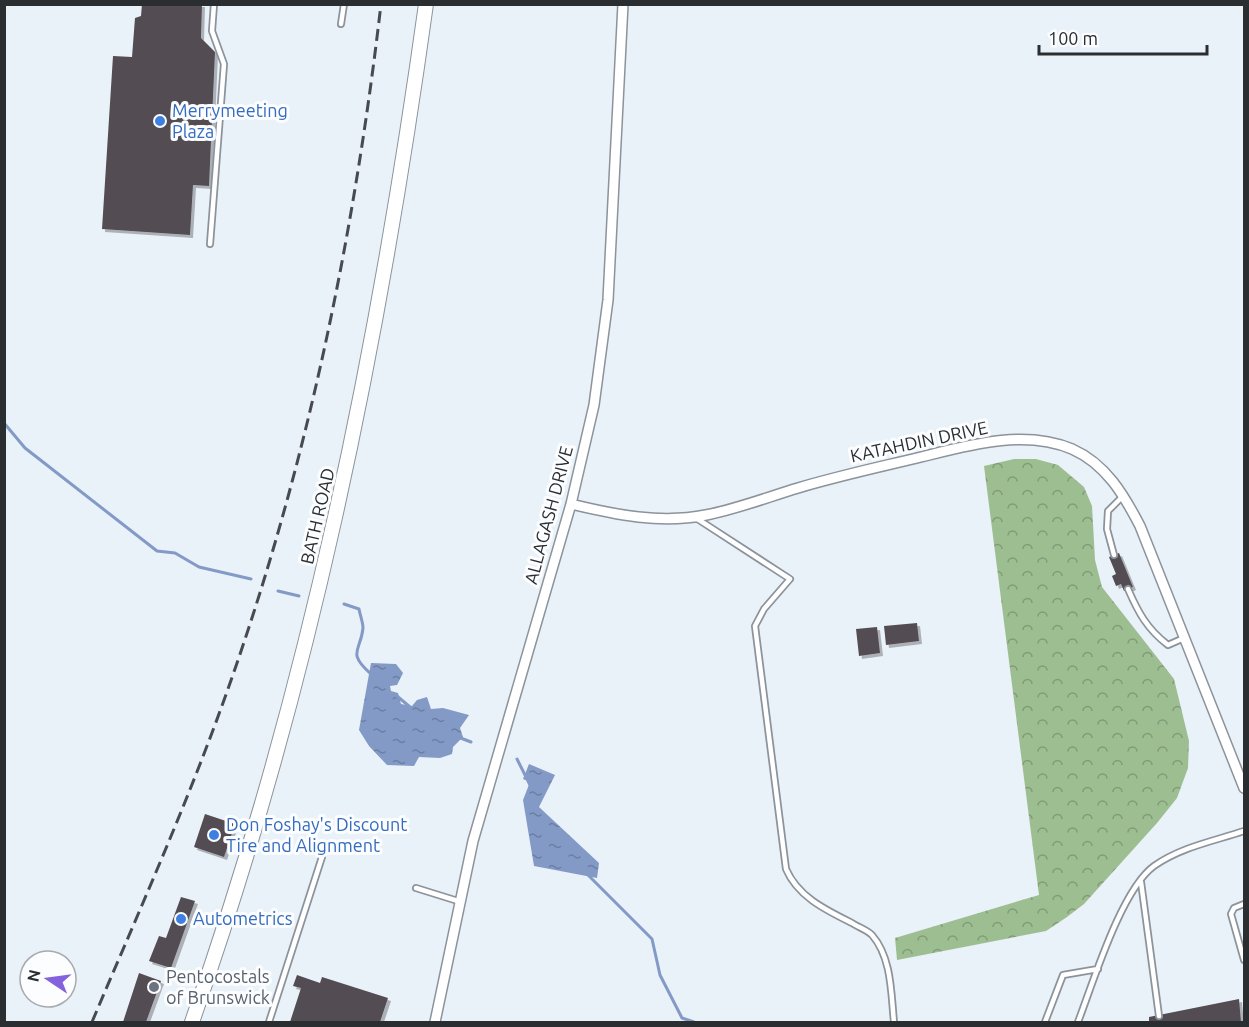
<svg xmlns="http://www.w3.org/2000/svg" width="1249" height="1027" viewBox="0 0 1249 1027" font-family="Ubuntu,sans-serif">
<defs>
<pattern id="forest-crowns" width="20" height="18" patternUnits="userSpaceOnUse" patternTransform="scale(1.5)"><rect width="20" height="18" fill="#9dbe91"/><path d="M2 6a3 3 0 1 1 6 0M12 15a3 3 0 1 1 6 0" fill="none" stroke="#809b77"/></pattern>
<pattern id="water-ripples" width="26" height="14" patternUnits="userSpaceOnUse" patternTransform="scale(1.5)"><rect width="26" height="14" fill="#839ac7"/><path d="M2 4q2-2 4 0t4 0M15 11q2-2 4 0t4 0" fill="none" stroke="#6b7ea2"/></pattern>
<filter id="shadow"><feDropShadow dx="3" dy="3" stdDeviation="0" flood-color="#0004"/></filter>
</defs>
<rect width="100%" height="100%" fill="#e9f1f9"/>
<path fill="url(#forest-crowns)" d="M1014 459H1036L1058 465 1084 487 1092 506 1095 560 1102 587 1174 679 1189 741 1188 768 1177 798 1157 823 1084 904 1067 917 1046 931 897 960 895 938 1039 895 984 466Z"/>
<path fill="url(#water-ripples)" d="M371 663 396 664 403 673 397 685 390 686 391 691 398 693 401 704 412 706 417 700 427 697 431 709 443 708 469 715 460 728 463 737 453 747 452 754 440 758 419 757 414 766 387 765 369 746 359 730Z
M529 764 555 775 539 807 599 863 597 878 534 866 523 800 530 782 523 779Z"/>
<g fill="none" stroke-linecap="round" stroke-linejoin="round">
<path stroke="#839ac7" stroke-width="3" d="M4 423 25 448 157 551 175 553 199 567 251 579
M278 591 299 596
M344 604 359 609C360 615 363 622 363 628 361 651 346 652 371 674
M397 696 410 707
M458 737 471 742
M517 759 531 787
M587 874 652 939 660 975 682 1018 694 1022"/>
</g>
<path fill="#534d53" filter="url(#shadow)" d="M142 4H202L201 38 215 52 209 186 193 185 190 235 102 229 113 56 132 57 135 18 141 16Z
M1119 553 1133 587 1124 591 1121 584 1116 586 1112 576 1116 574 1109 557Z
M917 623 919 641 886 645 884 626Z
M877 627 880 653 859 656 856 629Z
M205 814 235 824 224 857 194 847Z
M181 897 195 901 171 968 149 961 159 936 166 938Z
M139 973 161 981 146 1022H123Z
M297 975 320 983 322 977 388 998 380 1022H290L301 988 293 986Z
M1239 999 1241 1022H1149V1017Z"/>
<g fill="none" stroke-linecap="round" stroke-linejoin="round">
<g stroke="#8c939b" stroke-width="8">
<path id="lane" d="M341 24 344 4
M210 244 224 64 212 31 214 4
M696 518 790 579 764 609 755 626 786 869C798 897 826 910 852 923 858 927 867 930 872 935 892 958 891 994 894 1022
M1114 555 1107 529 1108 511 1123 496
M1128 589C1138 612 1147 629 1168 645L1184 638
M1141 882 1159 1016
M416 888 461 902
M1244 904 1234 908 1231 914 1244 960
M269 1022 322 857
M1045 1022 1063 975 1098 969
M1078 1022C1093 983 1121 890 1154 866 1181 847 1214 841 1244 831"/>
</g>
<g stroke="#8c939b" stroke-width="12">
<path id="street" d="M571 504C616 515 661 524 706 515 737 509 768 497 798 488 838 476 880 467 921 457 969 445 1024 429 1072 449 1106 464 1124 495 1140 526L1244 788
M435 1022 473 841 571 504 594 405 608 300 623 4"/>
</g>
<g stroke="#8c939b" stroke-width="16">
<path id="primary" d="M192 1022C308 693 378 350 426 4"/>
</g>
<use href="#lane" stroke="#fff" stroke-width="4.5"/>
<use href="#street" stroke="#fff" stroke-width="9"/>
<use href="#primary" stroke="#fff" stroke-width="14"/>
<path stroke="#474b4f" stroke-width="3" stroke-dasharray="12 6" stroke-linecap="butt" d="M92 1022C139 911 189 800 229 686 307 465 354 237 381 4"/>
</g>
<g fill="#3f7fe0" stroke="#fcfdff" stroke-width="2">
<circle cx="160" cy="121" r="6"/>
<circle cx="214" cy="835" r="6"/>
<circle cx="181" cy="919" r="6"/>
</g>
<circle fill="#6b7280" stroke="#fcfdff" stroke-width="2" cx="154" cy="987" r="6"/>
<g text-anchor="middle" stroke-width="6" stroke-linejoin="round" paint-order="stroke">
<g font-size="18" fill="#366cbe" stroke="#fcfdff" text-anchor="start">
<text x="172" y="117">Merrymeeting<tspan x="172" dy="21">Plaza</tspan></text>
<text x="226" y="831">Don Foshay's Discount<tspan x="226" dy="21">Tire and Alignment</tspan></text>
<text x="193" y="925">Autometrics</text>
</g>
<g font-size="18" fill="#2b2e31" stroke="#fcfdff">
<text transform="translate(919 442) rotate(-12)" y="6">KATAHDIN DRIVE</text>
<text transform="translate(549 515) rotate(-75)" y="6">ALLAGASH DRIVE</text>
<text transform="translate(318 516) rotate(-77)" y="6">BATH ROAD</text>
</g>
<g font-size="18" fill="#5b616d" stroke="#fcfdff" text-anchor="start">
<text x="166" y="983">Pentocostals<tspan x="166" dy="21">of Brunswick</tspan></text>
</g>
</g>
<rect width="1249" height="1027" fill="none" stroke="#2b2e31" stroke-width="12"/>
<g transform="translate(48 979) rotate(283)"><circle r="28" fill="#fcfdff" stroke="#a8aaad" stroke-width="1.5"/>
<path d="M0-4.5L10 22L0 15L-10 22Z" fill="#8462dd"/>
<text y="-9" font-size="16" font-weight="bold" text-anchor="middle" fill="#2b2e31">N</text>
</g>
<path d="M1039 45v9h168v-9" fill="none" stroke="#2b2e31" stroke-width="3"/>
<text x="1048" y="45" font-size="18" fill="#2b2e31" stroke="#fcfdff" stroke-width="4.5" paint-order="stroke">100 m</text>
</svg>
